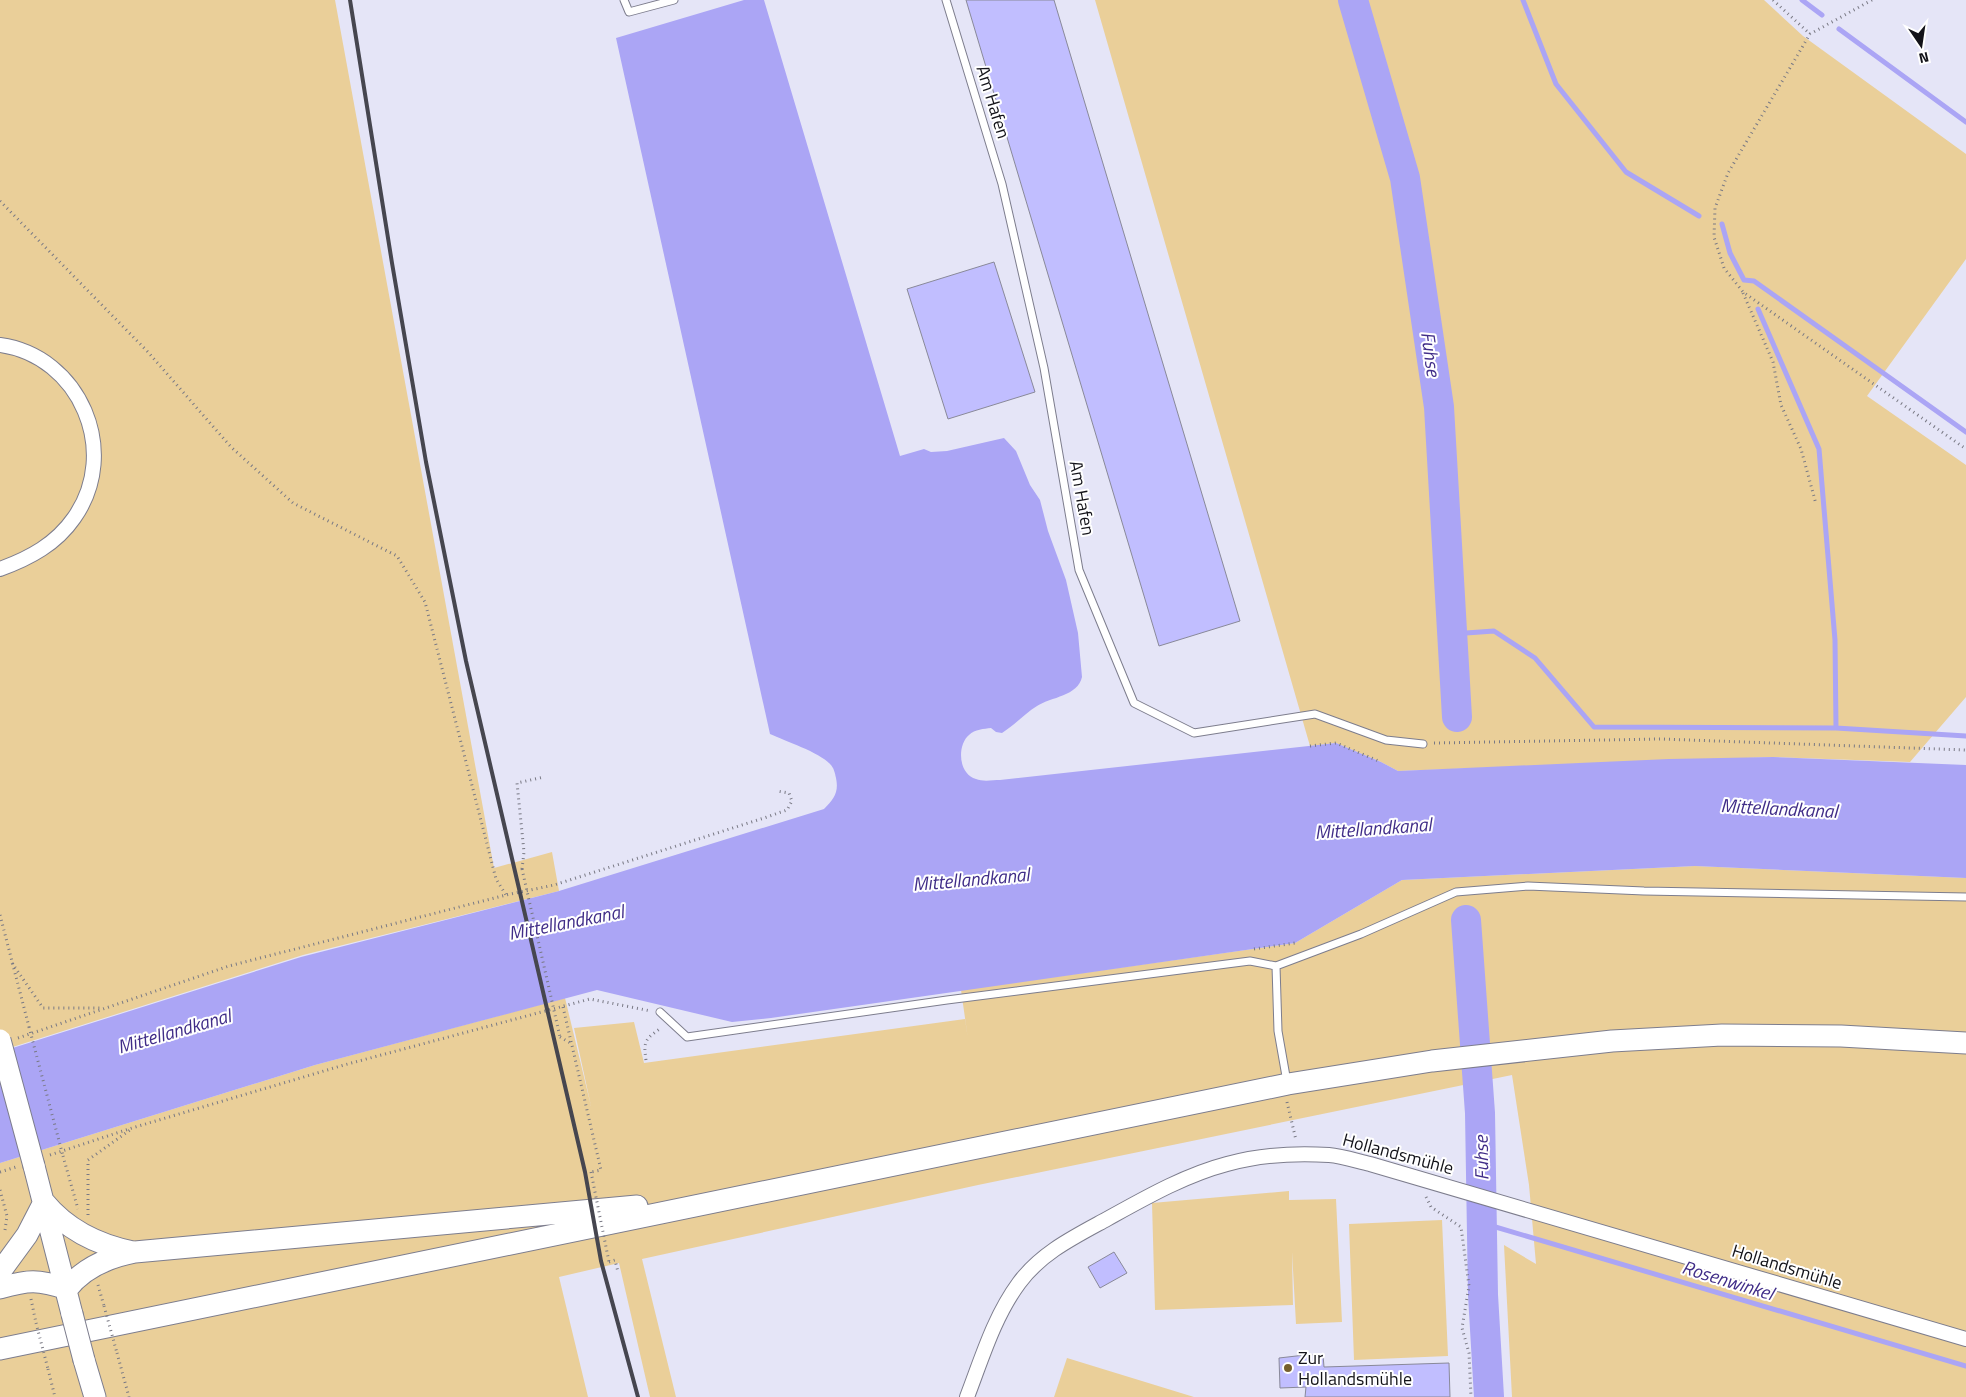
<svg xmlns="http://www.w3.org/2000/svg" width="1966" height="1397" viewBox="0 0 1966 1397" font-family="'Titillium Web',sans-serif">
<rect width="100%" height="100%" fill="#e5e5f7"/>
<path fill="#eacf99" d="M0 0H335L494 868 552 852 559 891 303 955 0 1051Z
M1095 0H1764L1803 36 1966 154V259L1867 396 1966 465V697L1910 762 1773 757 1398 771 1381 762 1336 743 1310 746Z
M1695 866 1966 878V1397H1512L1504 1245 1536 1264 1529 1185 1512 1075 978 1185 642 1259 676 1397H650L619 1263 559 1277 588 1397H0V1163L315 1065 565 998 591 1106 574 1028 634 1022 644 1063 965 1019 968 1039 961 990 1295 943 1402 880Z
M1289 1191V1200L1336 1199 1342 1322 1296 1324 1292 1252 1293 1305 1155 1310 1152 1203Z
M1442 1220 1448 1356 1354 1360 1349 1224Z
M1067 1358 1194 1397H1054Z"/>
<path fill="#aba5f5" d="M744 0H764L900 456 924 449 931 452 947 451 1004 438 1016 451 1030 485 1040 500 1048 531 1066 580 1078 633 1082 677C1078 696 1051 697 1037 706 1024 714 1015 725 1002 733L996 732 991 728C984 729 975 729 969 735 957 745 958 774 976 779 983 782 993 780 1000 780L1336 743 1381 762 1398 771 1669 759 1773 757 1966 765V878L1695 866 1402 880 1295 943 771 1018 732 1022 597 990 315 1065 0 1163V1052L301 957 559 891 824 809C834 799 839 792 836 778 835 773 834 768 830 764 819 752 785 741 770 734L616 38Z"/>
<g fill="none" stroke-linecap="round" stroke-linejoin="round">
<path stroke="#aba5f5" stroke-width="5" d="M1523 0 1556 84 1626 172 1699 216
M1802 0 1822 15
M1839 29 1966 122
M1722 224 1730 253 1744 280 1754 281 1966 432
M1758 309 1819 449 1835 640 1836 728
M1452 634 1494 631 1535 658 1594 727 1836 728 1966 736
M1482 1223 1966 1366"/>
<path stroke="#aba5f5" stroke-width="30" d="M1353 0 1405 178 1439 407 1457 717
M1466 920 1480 1113 1483 1295 1489 1397"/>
</g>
<path fill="#c1beff" stroke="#898999" d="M966 0H1054L1240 621 1159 646Z
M994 262 1035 392 948 419 907 289Z
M1114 1252 1127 1273 1100 1288 1088 1267Z
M1305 1355H1323L1324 1367 1449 1363 1450 1397H1305L1306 1387 1280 1388 1279 1358Z"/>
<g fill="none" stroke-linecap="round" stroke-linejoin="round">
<g stroke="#7d7d8d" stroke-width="9">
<path id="service" d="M624 0 629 12 674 0
M946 0 1002 184 1044 368 1079 570 1134 703 1194 733 1315 714 1386 740 1423 744
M1276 966 1278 1031 1287 1082
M660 1012 687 1037 947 1000 1250 961 1276 966 1361 934 1456 892 1528 886 1644 891 1966 897"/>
</g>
<g stroke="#7d7d8d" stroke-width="16">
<path id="minor" d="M0 345C80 356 121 452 74 518 56 544 30 558 0 569
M967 1397C982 1358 994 1317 1019 1283 1041 1253 1074 1237 1107 1219 1145 1198 1185 1175 1227 1164 1259 1155 1296 1153 1329 1155 1342 1156 1357 1161 1370 1164L1966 1339"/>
</g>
<g stroke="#7d7d8d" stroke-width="23">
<path id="primary" d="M34 1166 72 1314
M44 1202C67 1230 98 1245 133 1252
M0 1272 27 1235 44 1202
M0 1288C28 1280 38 1279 67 1289
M67 1289C84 1267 109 1257 135 1252L637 1206
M0 1349 1288 1084 1432 1061 1612 1041 1722 1035 1841 1036 1966 1043
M84 1360 95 1397"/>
</g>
<path stroke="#797984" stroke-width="3" stroke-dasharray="1 4" stroke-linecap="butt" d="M1773 0 1810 34
M1872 0 1810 34 1728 173 1715 208 1714 237 1724 268 1743 292 1966 449
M0 201 148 352 231 447 293 503 397 556 425 602 496 879 506 895
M1743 293 1773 362 1781 405 1801 449 1816 504
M1434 743 1661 739 1966 750
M1310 746 1336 743 1381 762
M522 869 524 852 517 783 544 777
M0 915 29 1027
M1254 949 1295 943
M12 963 43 1008H102
M563 1007 601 1170 591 1172
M560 1037 572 1044
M18 1038 229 966 506 895 554 885 764 818 787 810 792 801 789 793 777 791
M646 1060C643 1040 646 1039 661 1028
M1287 1102 1296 1140
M50 1155 132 1128 344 1065 590 999 651 1011
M63 1156 78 1209
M0 1172 16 1167
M0 1190 7 1216 5 1230
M1426 1197 1431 1207 1461 1227 1469 1286 1462 1328 1469 1353 1471 1397
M88 1215V1160L130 1130
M609 1262 615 1260 618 1272
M98 1285 104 1306
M31 1299 36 1323
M117 1353 129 1397
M48 1369 55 1397"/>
<use href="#service" stroke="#fff" stroke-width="7"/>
<use href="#minor" stroke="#fff" stroke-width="14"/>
<use href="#primary" stroke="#fff" stroke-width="21"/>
<path stroke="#46464f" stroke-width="4" d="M350 0 392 263 426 462 466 661 585 1172 601 1261 638 1397"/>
<g stroke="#7d7d8d" stroke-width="23" stroke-linecap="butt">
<path id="primary-bridge" d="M0 1040 34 1166
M72 1314 84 1360"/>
</g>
<path stroke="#797984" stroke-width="3" stroke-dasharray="1 4" stroke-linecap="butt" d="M522 869 560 1037
M29 1027 63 1156
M591 1172 609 1262
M104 1306 117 1353
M36 1323 48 1369"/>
<use href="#primary-bridge" stroke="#fff" stroke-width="21"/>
</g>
<circle fill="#765f2f" stroke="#fff" stroke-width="2" cx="1288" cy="1368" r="5"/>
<g text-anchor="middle" stroke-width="4" stroke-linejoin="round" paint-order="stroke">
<g font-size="18" fill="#131319" stroke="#fff">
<text transform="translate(993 102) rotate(73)" y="6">Am Hafen</text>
<text transform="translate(1082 498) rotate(80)" y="6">Am Hafen</text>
<text transform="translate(1398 1154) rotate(15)" y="6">Hollandsmühle</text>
<text transform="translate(1787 1267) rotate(17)" y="6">Hollandsmühle</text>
</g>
<g font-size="18" fill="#131319" stroke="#fff" text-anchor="start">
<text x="1298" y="1364">Zur<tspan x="1298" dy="21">Hollandsmühle</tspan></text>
</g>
<g font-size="19" font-style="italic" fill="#402d88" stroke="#fff">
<text transform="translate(1431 354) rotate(82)" y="7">Fuhse</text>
<text transform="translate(1779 808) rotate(3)" y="7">Mittellandkanal</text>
<text transform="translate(1373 828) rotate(-4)" y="7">Mittellandkanal</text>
<text transform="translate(971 879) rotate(-5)" y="7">Mittellandkanal</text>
<text transform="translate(566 922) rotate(-11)" y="7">Mittellandkanal</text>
<text transform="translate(174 1031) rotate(-16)" y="7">Mittellandkanal</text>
<text transform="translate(1481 1158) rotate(-91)" y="7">Fuhse</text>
<text transform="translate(1728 1280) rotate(17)" y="7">Rosenwinkel</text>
</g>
</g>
<g transform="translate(1921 45) rotate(167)" stroke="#ffffff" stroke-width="4" paint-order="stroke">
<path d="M0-4L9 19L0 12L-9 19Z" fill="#131319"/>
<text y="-8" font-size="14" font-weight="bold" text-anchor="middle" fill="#131319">N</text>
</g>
</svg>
